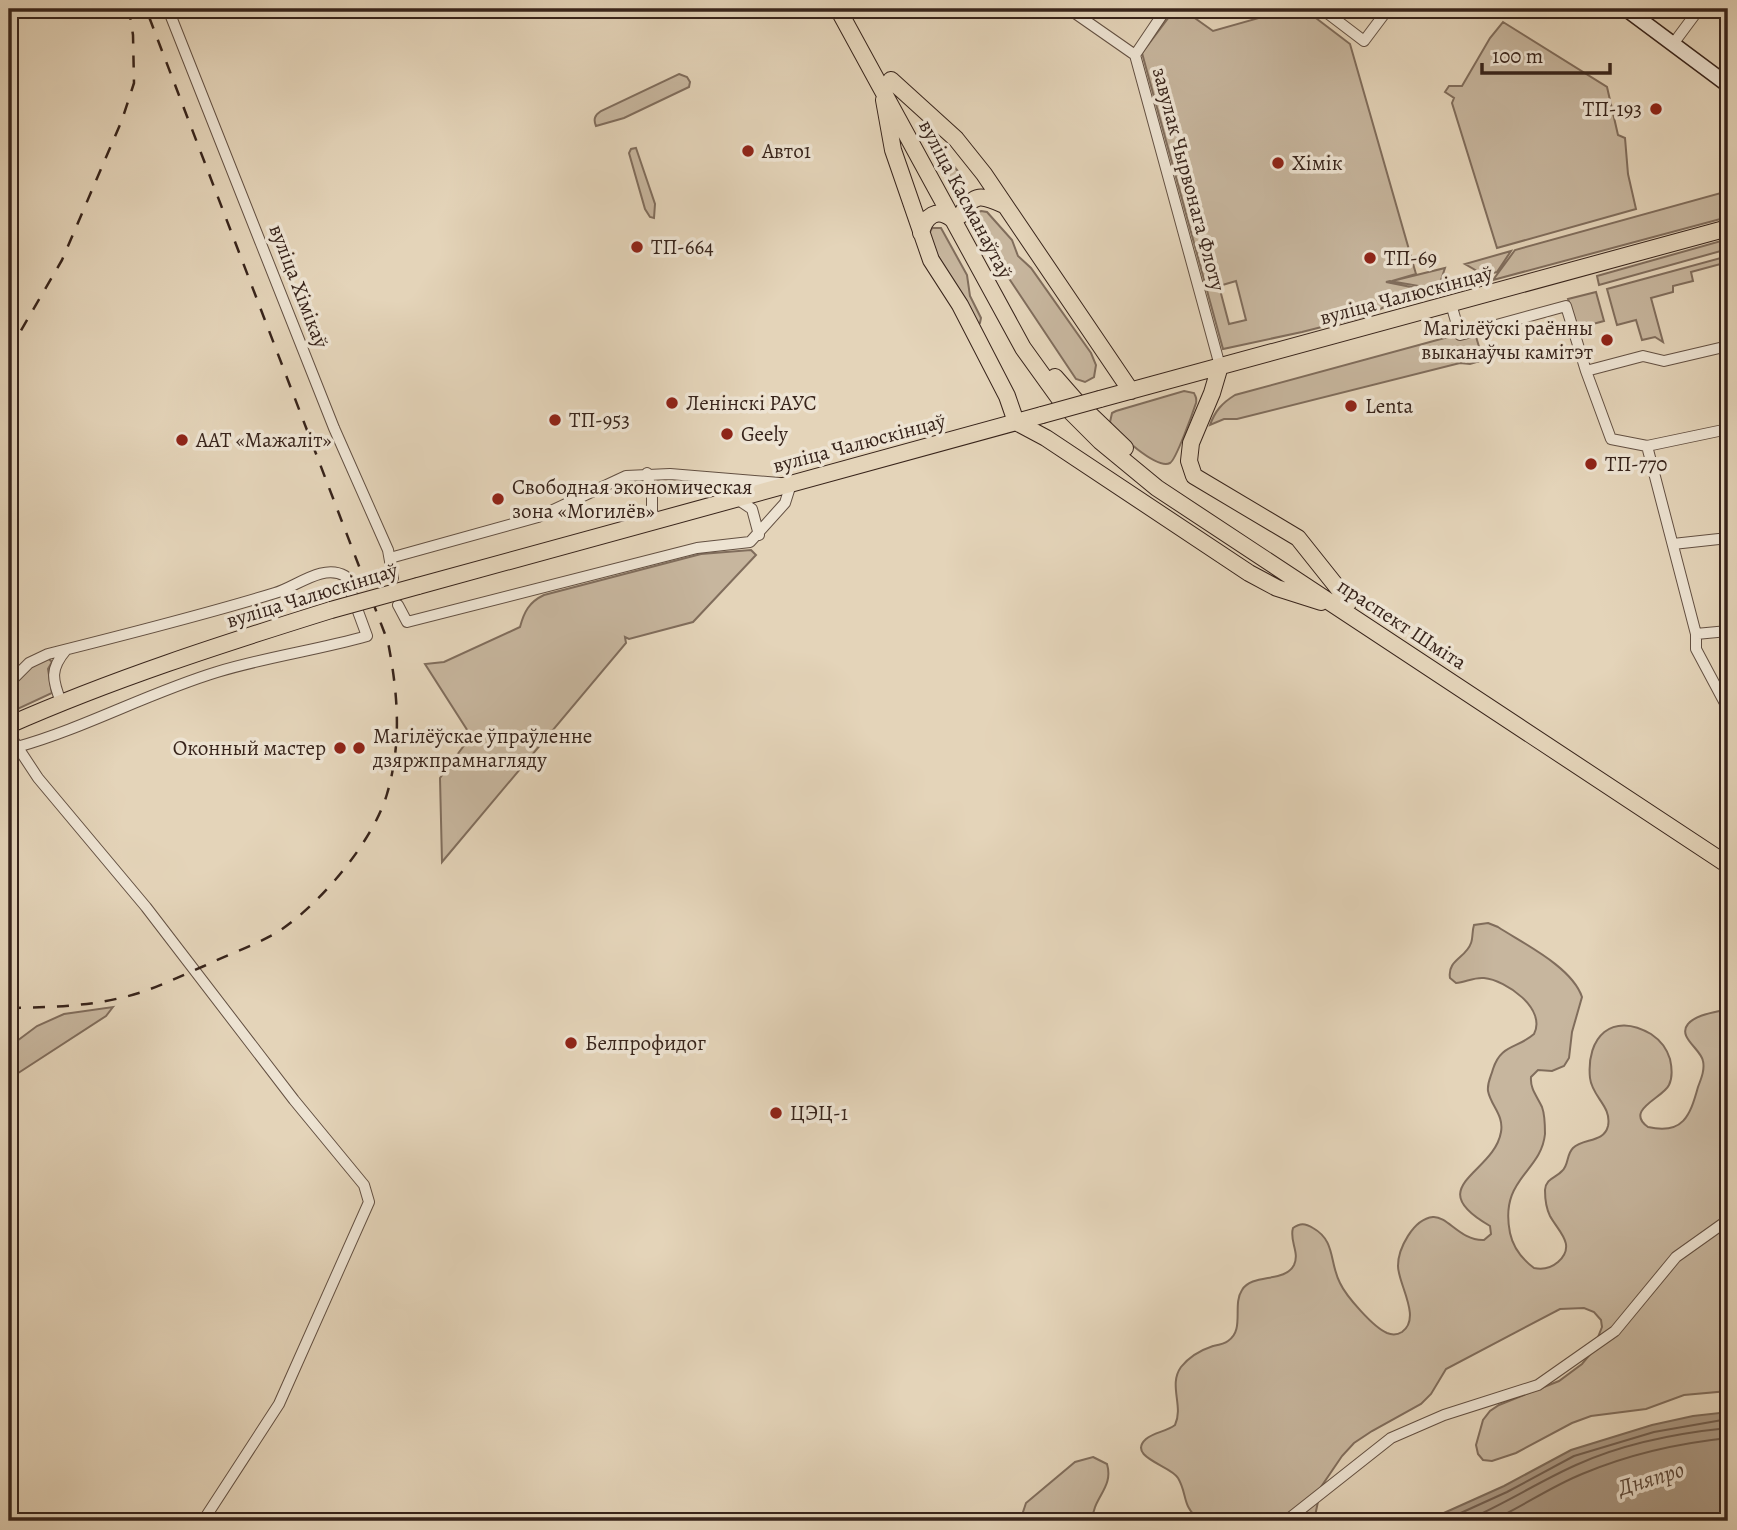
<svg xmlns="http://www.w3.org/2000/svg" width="1737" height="1530" viewBox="0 0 1737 1530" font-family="Alegreya,serif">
<rect width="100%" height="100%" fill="#e4d4b9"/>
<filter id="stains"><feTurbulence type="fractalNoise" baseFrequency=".00286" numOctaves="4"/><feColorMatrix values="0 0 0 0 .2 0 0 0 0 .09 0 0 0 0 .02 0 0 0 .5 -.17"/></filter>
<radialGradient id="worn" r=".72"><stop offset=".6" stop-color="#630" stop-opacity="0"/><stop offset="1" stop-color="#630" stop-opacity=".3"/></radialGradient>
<path fill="#c7b69e" stroke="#806d5c" stroke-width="2" fill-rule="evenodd" d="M1175 9H1182L1213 31 1273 14 1277 9H1304L1350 44 1416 274 1392 281 1445 268 1440 283 1432 285 1430 288 1390 281 1386 282 1426 290 1428 294 1390 304 1369 315 1302 332 1223 349 1142 53ZM1236 281 1246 320 1229 324 1219 286Z
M1503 22 1607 87 1618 135 1625 138 1628 174 1636 209 1497 248 1452 103 1454 98 1445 92 1449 86H1462L1490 38Z
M679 74 687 77 690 82 689 87 624 118 596 126C593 119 595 115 601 111Z
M933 146 939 147 960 174 962 184 958 191H954L931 151Z
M636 148 655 204 654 218 650 217 645 209 629 153 631 149Z
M1728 191V217L1493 280 1515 250Z
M981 211 987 212 1012 240 1018 256 1031 268 1091 353 1096 365 1094 377 1085 382 1076 379 972 223 974 215Z
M932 228H941L967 275 970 296 981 318 980 323 976 324 934 249 928 236Z
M1728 239V249L1599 285 1597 276Z
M1511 251 1497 272 1484 275 1465 264Z
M1728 256V262L1691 272 1693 281 1673 286V292L1651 298 1663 342 1655 337 1642 340 1636 320 1617 325 1607 289Z
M1596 292 1604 321 1578 328 1568 299Z
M1474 330 1483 360 1470 364 1460 363 1237 419H1224L1210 425C1215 411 1222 403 1235 395Z
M1184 391 1194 393C1196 398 1197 397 1196 403 1193 412 1176 460 1170 463 1157 470 1116 433 1110 422L1112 413 1116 411Z
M751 550 756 555 693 622 629 639 625 637 626 643 442 862 440 778 471 736 425 664 444 662 520 627C524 612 529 602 544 595L701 554Z
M48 658 52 662 48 669 52 693 9 713C9 681 20 671 48 658Z
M1488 923 1498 927C1524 944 1572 967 1582 997L1572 1032 1569 1058 1564 1066 1552 1071 1538 1070 1531 1077C1530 1089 1537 1096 1542 1107 1545 1115 1545 1125 1545 1134 1541 1173 1499 1178 1510 1233 1513 1247 1522 1259 1534 1268 1543 1270 1551 1268 1558 1262 1577 1245 1558 1231 1550 1216 1546 1208 1545 1198 1545 1190 1546 1178 1556 1178 1562 1171 1569 1165 1566 1155 1573 1148 1583 1138 1604 1143 1608 1126 1612 1106 1592 1097 1590 1078 1586 1037 1612 1011 1651 1034 1660 1040 1667 1049 1670 1059 1672 1068 1673 1077 1669 1085 1663 1098 1624 1110 1648 1127 1683 1135 1690 1116 1698 1087 1701 1079 1705 1070 1703 1061 1701 1049 1677 1037 1688 1024 1696 1014 1717 1012 1728 1009V1391L1684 1395 1646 1409 1591 1416 1572 1423 1516 1453 1492 1461 1483 1460 1478 1454 1476 1445 1483 1420 1490 1411 1499 1405 1559 1381 1582 1364 1592 1352 1602 1327 1601 1320 1594 1312 1584 1308 1560 1309 1446 1369 1431 1394 1421 1404 1372 1431 1354 1443 1342 1456 1321 1487 1314 1521H1200C1181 1505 1188 1495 1178 1478 1172 1466 1126 1457 1146 1439 1154 1432 1166 1432 1175 1425 1184 1406 1168 1385 1181 1367 1189 1357 1201 1350 1213 1346 1218 1345 1224 1344 1228 1341 1245 1330 1232 1305 1242 1290 1252 1273 1285 1283 1294 1265 1300 1252 1289 1241 1293 1228 1300 1223 1305 1223 1313 1228 1336 1241 1329 1262 1340 1283 1346 1296 1373 1327 1387 1333 1392 1335 1397 1335 1402 1332 1422 1318 1398 1284 1398 1266 1398 1249 1413 1219 1433 1217 1448 1216 1460 1241 1484 1240L1491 1234 1490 1226C1420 1186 1494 1174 1501 1132 1504 1115 1491 1106 1488 1091 1487 1082 1491 1077 1493 1069 1501 1044 1517 1049 1534 1034 1547 1009 1506 980 1484 978 1474 977 1466 982 1456 983L1450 978C1447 960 1466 958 1471 943 1473 938 1472 931 1474 925Z
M113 1007 106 1016 9 1079V1047L37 1026 64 1014Z
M1093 1457 1107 1464C1114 1488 1093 1497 1092 1521H1020L1026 1503 1075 1462Z"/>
<path fill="#aa9883" stroke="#7c6a59" stroke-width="2" d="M1728 1412V1521H1426L1504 1486 1571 1450 1652 1425 1693 1416Z"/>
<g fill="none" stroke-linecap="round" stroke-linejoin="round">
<path stroke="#715e4f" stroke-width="2" d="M1443 1521 1507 1492 1574 1456 1654 1432 1728 1419
M1465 1521C1503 1505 1538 1482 1576 1465 1622 1444 1678 1433 1728 1428
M1491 1521C1522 1507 1550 1487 1582 1474 1627 1455 1680 1443 1728 1438"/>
<g stroke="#635042" stroke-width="12">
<path id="street" d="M168 9 334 428 388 550 393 578
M1069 9 1135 55
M1166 9 1135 55 1220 366
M1322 9 1364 41 1388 9
M1673 44 1699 9
M1451 304 1460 335 1566 306 1586 371 1611 439 1647 446 1728 429
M1586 371 1643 356 1664 361 1728 346
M1647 446 1696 634V649L1728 709
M647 473 652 494V521
M737 499 752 509 759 535
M1673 544 1728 538
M390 558 538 517 626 476 670 474 791 484 785 503 750 542 697 548 407 622 398 605
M1696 634 1728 631
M9 683 29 663 48 654C124 635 200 616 275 593 296 587 323 563 345 576L367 636C318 650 266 657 217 672 148 693 85 728 17 747
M61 702C52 679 50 669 66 650
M9 734 38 778 146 907 294 1100 364 1185 369 1202 279 1404 203 1521
M1286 1521 1391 1438 1444 1415 1538 1385 1615 1331 1676 1257 1728 1220"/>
</g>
<g stroke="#38241b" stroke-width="17">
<path id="secondary" d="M1626 9 1728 85"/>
</g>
<g stroke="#38241b" stroke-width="18">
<path id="primary" d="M838 9 1023 348 1064 405 1100 441 1157 488 1728 865
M891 80 956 139 984 174 1131 391
M884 100 893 150 931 260 960 305 1007 396 1016 422 1046 438 1249 573 1277 588 1321 602
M961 215C974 192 982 195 1004 205
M921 233C925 216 937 207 952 219
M1220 366 1212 393 1191 443 1189 461 1194 476 1298 538 1349 602
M1055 377 1076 401 1125 448
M1100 399 1728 228
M418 586 1042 415
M9 725C113 679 222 644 331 610"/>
</g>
<use href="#street" stroke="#ede3d2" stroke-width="10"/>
<use href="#secondary" stroke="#ede3d2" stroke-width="14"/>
<use href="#primary" stroke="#e4d4b9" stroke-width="16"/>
<path stroke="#38241b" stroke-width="2.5" stroke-dasharray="12 12" stroke-linecap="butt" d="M9 351 62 260 122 120 134 83 133 35 129 9
M9 1008C46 1007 83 1007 120 998 149 992 176 978 204 966 227 955 253 946 276 933 318 907 373 842 387 794 402 743 398 694 388 642L146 9"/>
<g stroke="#38241b" stroke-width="18" stroke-linecap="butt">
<path id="primary-bridge" d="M1042 415 1100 399
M331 610 418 586"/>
</g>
<use href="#primary-bridge" stroke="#e4d4b9" stroke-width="16"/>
</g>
<g fill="#8f2418" stroke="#ede3d2" stroke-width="2.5">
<circle cx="1656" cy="109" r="7"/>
<circle cx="748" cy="151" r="7"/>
<circle cx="1278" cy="163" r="7"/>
<circle cx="637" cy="247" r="7"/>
<circle cx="1370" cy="258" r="7"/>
<circle cx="1607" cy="340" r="7"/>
<circle cx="672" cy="403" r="7"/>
<circle cx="1351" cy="406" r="7"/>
<circle cx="555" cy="420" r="7"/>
<circle cx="727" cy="434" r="7"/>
<circle cx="182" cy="440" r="7"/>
<circle cx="1591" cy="464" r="7"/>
<circle cx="498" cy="499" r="7"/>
<circle cx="340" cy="748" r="7"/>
<circle cx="359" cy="748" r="7"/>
<circle cx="571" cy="1043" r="7"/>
<circle cx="776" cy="1113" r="7"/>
</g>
<g text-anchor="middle" stroke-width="7" stroke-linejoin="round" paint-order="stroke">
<g font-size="21" fill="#38241b" stroke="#ede3d2" text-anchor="start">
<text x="1642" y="116" text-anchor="end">ТП-193</text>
<text x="762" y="158">Авто1</text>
<text x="1292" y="170">Хімік</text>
<text x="651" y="254">ТП-664</text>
<text x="1384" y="265">ТП-69</text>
<text x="1593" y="335" text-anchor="end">Магілёўскі раённы<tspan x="1593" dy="24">выканаўчы камітэт</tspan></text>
<text x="686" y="410">Ленінскі РАУС</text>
<text x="1365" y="413">Lenta</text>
<text x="569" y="427">ТП-953</text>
<text x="741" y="441">Geely</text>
<text x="196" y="447">ААТ «Мажаліт»</text>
<text x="1605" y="471">ТП-770</text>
<text x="512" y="494">Свободная экономическая<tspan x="512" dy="24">зона «Могилёв»</tspan></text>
<text x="373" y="743">Магілёўскае ўпраўленне<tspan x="373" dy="24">дзяржпрамнагляду</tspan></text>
<text x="326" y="755" text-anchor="end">Оконный мастер</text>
<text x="585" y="1050">Белпрофидог</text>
<text x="790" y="1120">ЦЭЦ-1</text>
</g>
<g font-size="21" fill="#38241b" stroke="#ede3d2">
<text transform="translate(1189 179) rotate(75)" y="7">завулак Чырвонага Флоту</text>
<text transform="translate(966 199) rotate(62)" y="7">вуліца Касманаўтаў</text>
<text transform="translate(299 286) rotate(69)" y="7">вуліца Хімікаў</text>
<text transform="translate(1406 295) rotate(-15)" y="7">вуліца Чалюскінцаў</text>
<text transform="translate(859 443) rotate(-15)" y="7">вуліца Чалюскінцаў</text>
<text transform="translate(312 595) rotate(-17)" y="7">вуліца Чалюскінцаў</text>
<text transform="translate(1402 624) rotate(33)" y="7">праспект Шміта</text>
</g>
<g font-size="23" font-style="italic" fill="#5a473a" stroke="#ede3d2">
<text transform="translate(1651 1478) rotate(-17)" y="8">Дняпро</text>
</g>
</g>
<rect width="1737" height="1530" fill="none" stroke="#e4d4b9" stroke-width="35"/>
<rect x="10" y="10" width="1716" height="1509" fill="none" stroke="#38241b" stroke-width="3.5"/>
<rect x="18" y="18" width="1702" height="1495" fill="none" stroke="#38241b" stroke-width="2"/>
<path d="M1482 63v10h128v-10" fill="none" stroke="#38241b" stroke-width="3.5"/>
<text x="1492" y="63" font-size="21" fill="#38241b" stroke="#ede3d2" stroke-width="5" paint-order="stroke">100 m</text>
<rect width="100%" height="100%" filter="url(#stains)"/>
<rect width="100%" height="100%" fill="url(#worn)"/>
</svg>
